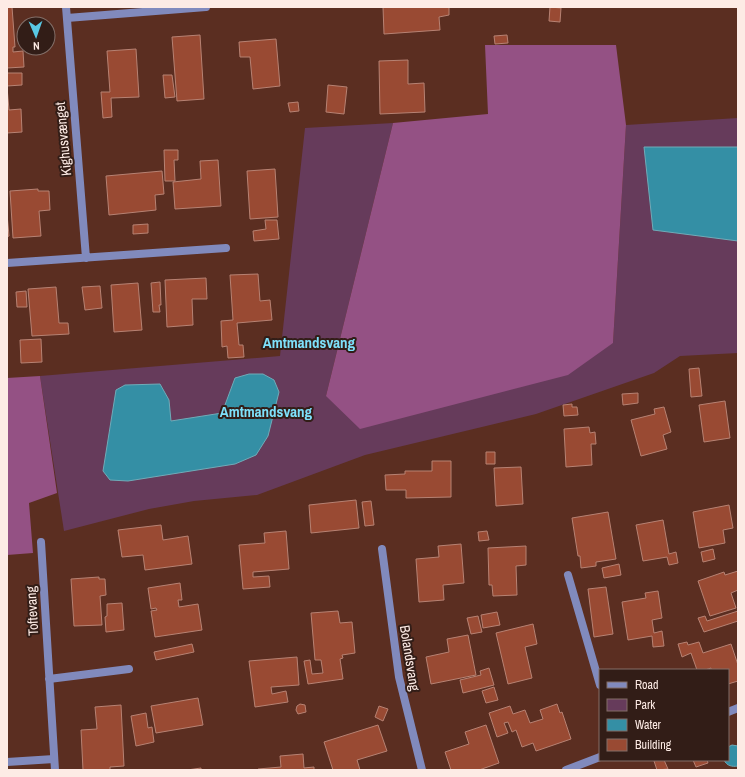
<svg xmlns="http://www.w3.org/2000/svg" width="745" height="777" viewBox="0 0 745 777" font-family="'Archivo Narrow',sans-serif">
<rect width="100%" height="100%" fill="#5b2e21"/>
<path fill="#663b5b" d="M738 118V353L680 356 654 373 536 414 365 455 257 495 194 501 149 509 64 531 40 376 280 356 305 128 393 123 326 396 613 343 626 125Z"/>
<path fill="#945184" d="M485 45H616L626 125 613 343 568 375 360 429 326 396 393 123 488 114Z
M40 376 57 493 29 503 33 553 7 555V378Z"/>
<path fill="#348fa5" stroke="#70abb8" d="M644 147H738V241L653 230Z
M249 374H263L274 380 279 392 268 436 256 455 235 464 128 481 110 480 103 471 116 390 125 385 160 384 169 400 171 421 222 413 235 378Z
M732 745 738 746V766C732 767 727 766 724 760H728V747Z"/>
<path fill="#994a33" stroke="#b78273" d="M7 7H12L15 47H13V52L23 51 24 67 7 68Z
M383 7H449V15L439 17 440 30 384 34Z
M550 7 561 8 560 22 549 21Z
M200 35 204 99 177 101 172 37Z
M507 35 508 43 495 44 494 36Z
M276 39 280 86 253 89 250 57H240L239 42Z
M136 49 139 97 111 98 112 117 103 118 101 92H110L107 51Z
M408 60V84L424 83 425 112 380 114 379 61Z
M7 73H22V85L7 86Z
M163 75H172L175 97 165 98Z
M328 85 347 87 344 114 326 112Z
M7 87 9 110 21 109 22 132 7 133Z
M298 102 299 111 290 112 288 103Z
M164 150H178V160H174L175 181H165Z
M218 160 221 206 175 209 173 182 201 179 200 161Z
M275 169 278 217 250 219 247 171Z
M162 171 164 194 155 195 156 210 109 215 106 176Z
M38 189V191H49L50 210 39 211 41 236 13 238 10 191Z
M7 214 9 236 7 237Z
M265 220H277L279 239 254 241 253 231 266 229Z
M148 224V233L133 234V225Z
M258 274 260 301 270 300 272 320 237 323 239 345H243L244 357 228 358 227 346 222 347 221 321 233 320 230 275Z
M206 278 207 299H192L193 325 167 327 165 280Z
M160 282 161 305H159L160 312H153L151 283Z
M138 283 142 330 114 332 111 285Z
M100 286 102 308 85 310 82 287Z
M56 287 59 323H68L69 334 32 336 28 289Z
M26 291 27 307H17L16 292Z
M41 339 42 362 21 363 20 340Z
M699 368 702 396 691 397 689 369Z
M638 393V403L623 405 622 394Z
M725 401 730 438 704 442 699 405Z
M572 404V407H577L578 415 564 416 563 405Z
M664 407 671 432 663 435 667 449 641 456 631 420 655 414 654 409Z
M589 427 590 433 595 432 596 444H591L592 465 566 467 564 429Z
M486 452H495V464H486Z
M432 461H451V497L406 498V490H386L385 475 405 474V471H432Z
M521 467 523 504 496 506 494 468Z
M356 500 359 528 311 533 309 505Z
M371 501 374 525 365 526 362 502Z
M729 505 733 528 723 530 725 543 699 548 693 512Z
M608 512 616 559 596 562V566L581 568 580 556H578L572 518Z
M663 520 669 554 676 552 678 563 669 565 667 557 643 561 636 525Z
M161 525 163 540 188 536 192 564 145 570 143 555 122 557 118 530Z
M286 531 289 569 253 572V577L269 576 270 587 243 589 239 545 265 543 264 533Z
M487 531 489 540 479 541 478 532Z
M461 544 464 583 443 585 444 600 419 602 416 559 439 557 438 546Z
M526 546V565L516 566 517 595 493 596 492 585H489L488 548Z
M713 549 715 559 703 562 701 552Z
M619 564 621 575 604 578 602 568Z
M738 571V590L731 593 736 608 710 616 698 581 724 572 725 575Z
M99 577V579H105L106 595 100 596 102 625 74 626 71 579Z
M180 583 182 600H178L179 607 198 604 202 630 155 637 151 611 157 610 156 608 151 609 148 588Z
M606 587 613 634 594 637 588 589Z
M658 591 662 618 652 620 654 633 662 631 664 646 653 647 652 636 628 640 622 602 646 598 645 593Z
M122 603 124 630 106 632 105 617 107 616V604Z
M338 611 340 623 352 622 355 653 342 655 343 658 340 659 343 679 308 684 304 661 310 660 312 674 323 673 321 660H315L311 613Z
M738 611V621L704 632 698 618 705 616 707 621Z
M497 612 500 625 483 628 481 615Z
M478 616 482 632 471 634 467 618Z
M533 624 537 644 525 647 532 678 508 684 496 633Z
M468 635 476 675 431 684 426 657 449 652 447 639Z
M687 642 688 645 699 642 703 653 731 644 738 665V681L728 684V670H711V668L705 670H697L691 653 682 657 678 644Z
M192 644 194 652 156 660 154 652Z
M297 657 299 685 271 687 272 694 286 691 288 702 255 707 249 661Z
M489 668 494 685 463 693 460 680 481 675 480 671Z
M494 687 498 700 486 703 482 691Z
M198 698 203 725 156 733 151 706Z
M300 704 305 705 306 712 298 714 296 710 297 706Z
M557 704 560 713 562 712 571 739 536 751 533 743 522 747 516 730 512 732 508 722 504 723 508 733 497 737 489 713 510 706 513 714 525 710 530 723 543 719 540 710Z
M121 705 124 766 110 767V770H83L81 730 97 729 95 707Z
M379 706 388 709 383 721 375 717Z
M146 713 148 728 152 727 154 742 136 746 131 716Z
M378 725 387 751 357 760 360 770H333L324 742Z
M486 725 499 763 479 770H451L445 752 469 744 465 732Z
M303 754 304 768 314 767V770H258V769L281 767 280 756Z
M657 760H664L668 769 657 770 654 761Z
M693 760H707L708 763 696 767Z
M201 768V770H187Z"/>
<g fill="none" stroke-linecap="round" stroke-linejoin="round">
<path stroke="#818abd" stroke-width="8" d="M66 7 86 258
M67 18 206 7
M7 263 226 248
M41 542 55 770
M382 549 399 677 422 770
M568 575 600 685
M49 679 129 669
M728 712 738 708
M7 762 54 759
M566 770 600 757"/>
</g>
<g text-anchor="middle" stroke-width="4" stroke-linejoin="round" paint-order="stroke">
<g font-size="14" fill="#fdebe5" stroke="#321d17">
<text transform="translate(63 139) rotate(-95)" y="5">Kighusvænget</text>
<text transform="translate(32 611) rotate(-93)" y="5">Toftevang</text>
<text transform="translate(410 658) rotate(81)" y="5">Bolandsvang</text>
</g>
<g font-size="15" font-weight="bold" fill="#7ee1fb" stroke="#321d17">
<text x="309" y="348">Amtmandsvang</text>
<text x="266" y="417">Amtmandsvang</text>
</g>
</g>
<rect width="745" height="777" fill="none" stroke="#fdebe5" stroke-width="16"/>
<rect x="599" y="669" width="130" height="92" fill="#321d17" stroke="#836f69"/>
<rect x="607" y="682" width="20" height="6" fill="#818abd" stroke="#836f69"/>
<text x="635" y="689" font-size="12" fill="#fdebe5">Road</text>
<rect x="607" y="699" width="20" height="12" fill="#663b5b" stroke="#836f69"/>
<text x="635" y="709" font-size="12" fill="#fdebe5">Park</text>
<rect x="607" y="719" width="20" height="12" fill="#348fa5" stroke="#836f69"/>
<text x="635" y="729" font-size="12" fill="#fdebe5">Water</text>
<rect x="607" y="739" width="20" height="12" fill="#994a33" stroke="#836f69"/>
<text x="635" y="749" font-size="12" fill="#fdebe5">Building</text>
<g transform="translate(36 36) rotate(178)"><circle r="19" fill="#321d17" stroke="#836f69"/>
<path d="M0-3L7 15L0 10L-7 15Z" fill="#59c8e4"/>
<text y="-6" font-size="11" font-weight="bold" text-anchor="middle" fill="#fdebe5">N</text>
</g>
</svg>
